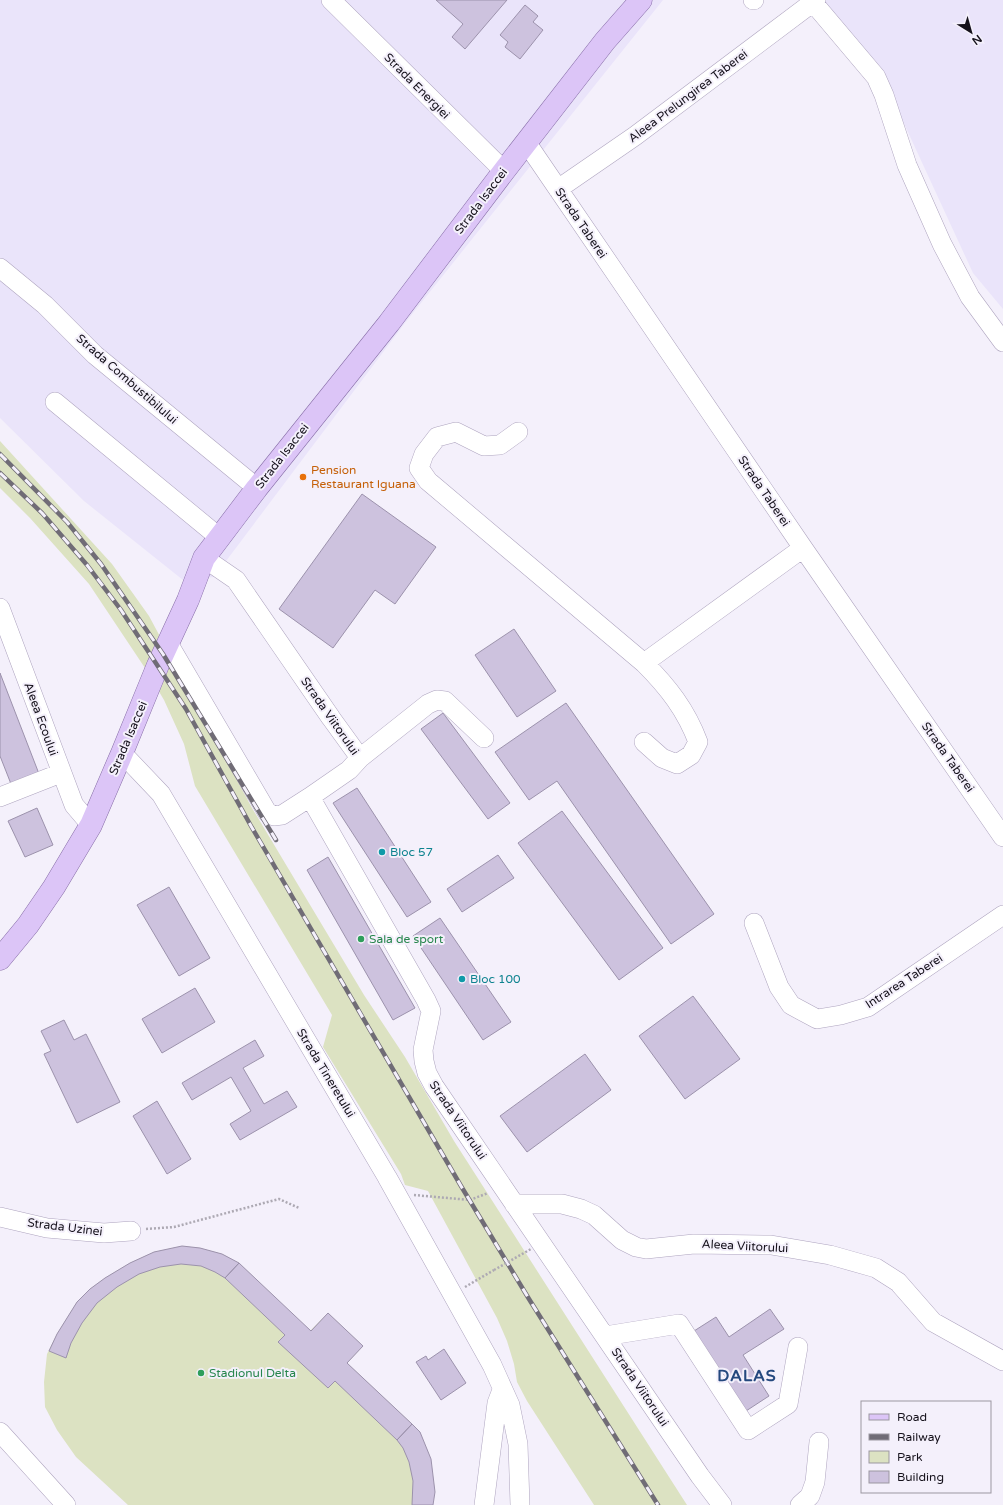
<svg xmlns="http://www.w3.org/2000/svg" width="1003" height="1505" viewBox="0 0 1003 1505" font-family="'Varela Round',sans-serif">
<rect width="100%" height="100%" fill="#f4f0fb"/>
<path fill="#eae4fa" d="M0 0H663L405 323 214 577 183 580 84 501 0 418Z
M817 0H1003V309L973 273 883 78Z"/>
<path fill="#dce2c2" d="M0 441 112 564 149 616 252 808 364 995 405 1057 454 1141 687 1505H594L527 1401 517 1382 514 1364 507 1341 497 1318 428 1191 405 1185 401 1174 323 1047 332 1015 195 786 184 744 164 700 145 668 89 584 30 518 0 488Z
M182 1246 200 1248 222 1254 239 1263 310 1331 328 1313 363 1346 347 1363 412 1424 433 1505H128L76 1457 57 1430 45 1407 44 1382 47 1354 57 1334 77 1302 90 1289 105 1278 130 1263 154 1252Z"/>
<path fill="#cdc2de" stroke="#9c92ac" d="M436 0H507L465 49 452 37 463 24Z
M525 5 538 16 533 22 543 30 520 59 505 47 508 42 500 35Z
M362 494 436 547 395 604 375 590 333 648 279 609Z
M514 629 556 691 517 717 475 655Z
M0 673 41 779 13 789 0 756Z
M566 703 714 914 671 944 557 781 529 800 495 752Z
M443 713 510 803 488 819 421 729Z
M357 788 431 902 407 917 333 803Z
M37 808 53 845 25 857 8 821Z
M562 811 663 948 619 980 518 843Z
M498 855 514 878 462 912 447 889Z
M328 857 415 1008 393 1020 307 870Z
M169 887 210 958 179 976 137 905Z
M440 918 511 1022 483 1040 413 936Z
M195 988 215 1022 162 1053 142 1019Z
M693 996 740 1059 685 1099 639 1036Z
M64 1020 74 1040 86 1034 120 1102 77 1123 44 1054 51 1051 41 1031Z
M255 1040 264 1056 243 1068 264 1104 287 1091 297 1107 240 1140 230 1124 251 1111 231 1077 192 1100 182 1083Z
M585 1054 611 1090 527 1152 500 1116Z
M157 1101 191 1159 167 1174 133 1116Z
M182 1246 200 1248 222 1254 239 1263 225 1278 215 1272 201 1266 181 1264 160 1267 139 1274 117 1287 97 1303 82 1323 71 1343 66 1358 49 1351 57 1334 77 1302 90 1289 105 1278 130 1263 154 1252Z
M239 1263 311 1331 328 1313 363 1346 347 1363 412 1424 397 1440 335 1381 328 1388 278 1342 285 1335 225 1278Z
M770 1309 784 1329 743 1355 769 1396 746 1411 694 1331 716 1317 729 1337Z
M444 1349 466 1383 441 1400 416 1362 426 1356 428 1360Z
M412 1424 420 1432 431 1459 435 1492 433 1505H412L413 1481 409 1462 403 1448 397 1440Z"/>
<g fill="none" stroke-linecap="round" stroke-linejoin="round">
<g stroke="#aea4bf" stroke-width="20">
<path id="minor" d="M331 0 504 171
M753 0H754
M811 0 876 77 884 95 907 165 942 244 970 297 1003 342
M526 142 803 548 1003 837
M558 189 635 136 816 0
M0 268 45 305 95 355 257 488
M55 402 220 538
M518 432 500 445 484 446 456 432 437 437 424 454 419 468 428 481 644 663C668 687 686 710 698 742L691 755 677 764 662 758 644 742
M204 558 236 580 331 718 360 758 349 770 310 797 426 1000 431 1011 423 1050 424 1061 427 1073 434 1086 700 1476 722 1505
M0 608 74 805 91 825
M168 643 267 812 274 816 282 815 310 797
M644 663 803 548
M122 753 161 794 387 1177 492 1365 510 1405 518 1444 520 1505
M360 758 428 704 437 700 445 701 484 738
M0 797 61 773
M754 923 779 987 791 1005 817 1019 841 1015 868 1007 1003 915
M514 1204H562L581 1209 594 1215 622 1240 636 1247 646 1249 694 1244 771 1245 830 1255 876 1268 898 1282 933 1322 1003 1361
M0 1217 47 1228 104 1233 131 1231
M605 1336 679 1324 748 1430 788 1404 798 1347
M0 1432 66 1505
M484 1505 497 1403 502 1390
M800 1505 810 1496 815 1482 819 1442"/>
</g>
<g stroke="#876da7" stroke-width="23">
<path id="major" d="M0 959 28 925 54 887 91 825 122 753 158 665 188 600 204 558 257 488 389 323 504 171 605 41 641 0"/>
</g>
<path stroke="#ada9b3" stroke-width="2.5" stroke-dasharray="2 2" stroke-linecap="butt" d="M414 1195 470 1200 488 1193
M146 1229 174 1227 279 1199 299 1208
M465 1287 494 1270"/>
<use href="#minor" stroke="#fff" stroke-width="19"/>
<use href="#major" stroke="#dcc5f7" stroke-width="22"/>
<g stroke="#706c76" stroke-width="4.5">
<path id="rail" d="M0 454 67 522 101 564 163 654 276 840
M0 473 42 513 87 565 121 610 186 709 251 826 461 1186 529 1299 658 1505"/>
</g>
<use href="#rail" stroke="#f4f0fb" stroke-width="3" stroke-dasharray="9" stroke-linecap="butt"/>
<path stroke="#ada9b3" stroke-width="2.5" stroke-dasharray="2 2" stroke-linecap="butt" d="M494 1270 531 1249"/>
</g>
<circle fill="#e8710a" stroke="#f4f0fb" stroke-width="1.5" cx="303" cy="477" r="4"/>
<g fill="#0f9aa8" stroke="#f4f0fb" stroke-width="1.5">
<circle cx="382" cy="852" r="4"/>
<circle cx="462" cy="979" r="4"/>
</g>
<g fill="#2e9e5b" stroke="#f4f0fb" stroke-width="1.5">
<circle cx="361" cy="939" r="4"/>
<circle cx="201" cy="1373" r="4"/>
</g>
<g text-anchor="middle" stroke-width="4" stroke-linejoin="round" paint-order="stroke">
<g font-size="12" fill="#15111b" stroke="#f4f0fb">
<text transform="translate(417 86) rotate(45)" y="4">Strada Energiei</text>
<text transform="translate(688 96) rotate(-37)" y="4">Aleea Prelungirea Taberei</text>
<text transform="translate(481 201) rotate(-53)" y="4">Strada Isaccei</text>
<text transform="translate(581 223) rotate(56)" y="4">Strada Taberei</text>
<text transform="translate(127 379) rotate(41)" y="4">Strada Combustibilului</text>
<text transform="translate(282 456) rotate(-52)" y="4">Strada Isaccei</text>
<text transform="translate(764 491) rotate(56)" y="4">Strada Taberei</text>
<text transform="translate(330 716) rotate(55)" y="4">Strada Viitorului</text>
<text transform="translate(41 719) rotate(70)" y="4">Aleea Ecoului</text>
<text transform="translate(128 738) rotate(-67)" y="4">Strada Isaccei</text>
<text transform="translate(948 757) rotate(55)" y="4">Strada Taberei</text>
<text transform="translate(904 981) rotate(-33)" y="4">Intrarea Taberei</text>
<text transform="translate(326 1073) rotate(59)" y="4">Strada Tineretului</text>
<text transform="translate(458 1120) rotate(56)" y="4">Strada Viitorului</text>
<text transform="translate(65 1227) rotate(7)" y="4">Strada Uzinei</text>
<text transform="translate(745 1246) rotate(3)" y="4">Aleea Viitorului</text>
<text transform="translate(640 1387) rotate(56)" y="4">Strada Viitorului</text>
</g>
<g font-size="12" fill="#c56008" stroke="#f4f0fb" text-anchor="start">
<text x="311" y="474">Pension<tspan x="311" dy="14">Restaurant Iguana</tspan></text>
</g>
<g font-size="12" fill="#0d838f" stroke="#f4f0fb" text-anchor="start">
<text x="390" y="856">Bloc 57</text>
<text x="470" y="983">Bloc 100</text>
</g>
<g font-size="12" fill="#27864d" stroke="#f4f0fb" text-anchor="start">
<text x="369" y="943">Sala de sport</text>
<text x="209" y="1377">Stadionul Delta</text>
</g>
<g font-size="16" font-weight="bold" letter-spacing="1" fill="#24487e" stroke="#f4f0fb">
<text x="747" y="1381">DALAS</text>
</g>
</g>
<rect x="861" y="1401" width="130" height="92" fill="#f4f0fb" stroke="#9b97a1"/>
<rect x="869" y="1414" width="20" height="6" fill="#dcc5f7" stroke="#9b97a1"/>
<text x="897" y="1421" font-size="12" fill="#15111b">Road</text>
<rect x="869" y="1434" width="20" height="6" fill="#706c76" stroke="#9b97a1"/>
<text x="897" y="1441" font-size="12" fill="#15111b">Railway</text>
<rect x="869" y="1451" width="20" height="12" fill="#dce2c2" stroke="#9b97a1"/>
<text x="897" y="1461" font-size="12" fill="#15111b">Park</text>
<rect x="869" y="1471" width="20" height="12" fill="#cdc2de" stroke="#9b97a1"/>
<text x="897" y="1481" font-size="12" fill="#15111b">Building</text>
<g transform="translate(971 32) rotate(143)" stroke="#f4f0fb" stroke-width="3" paint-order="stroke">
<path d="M0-3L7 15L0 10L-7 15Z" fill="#15111b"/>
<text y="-6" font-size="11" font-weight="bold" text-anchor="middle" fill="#15111b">N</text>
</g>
</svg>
